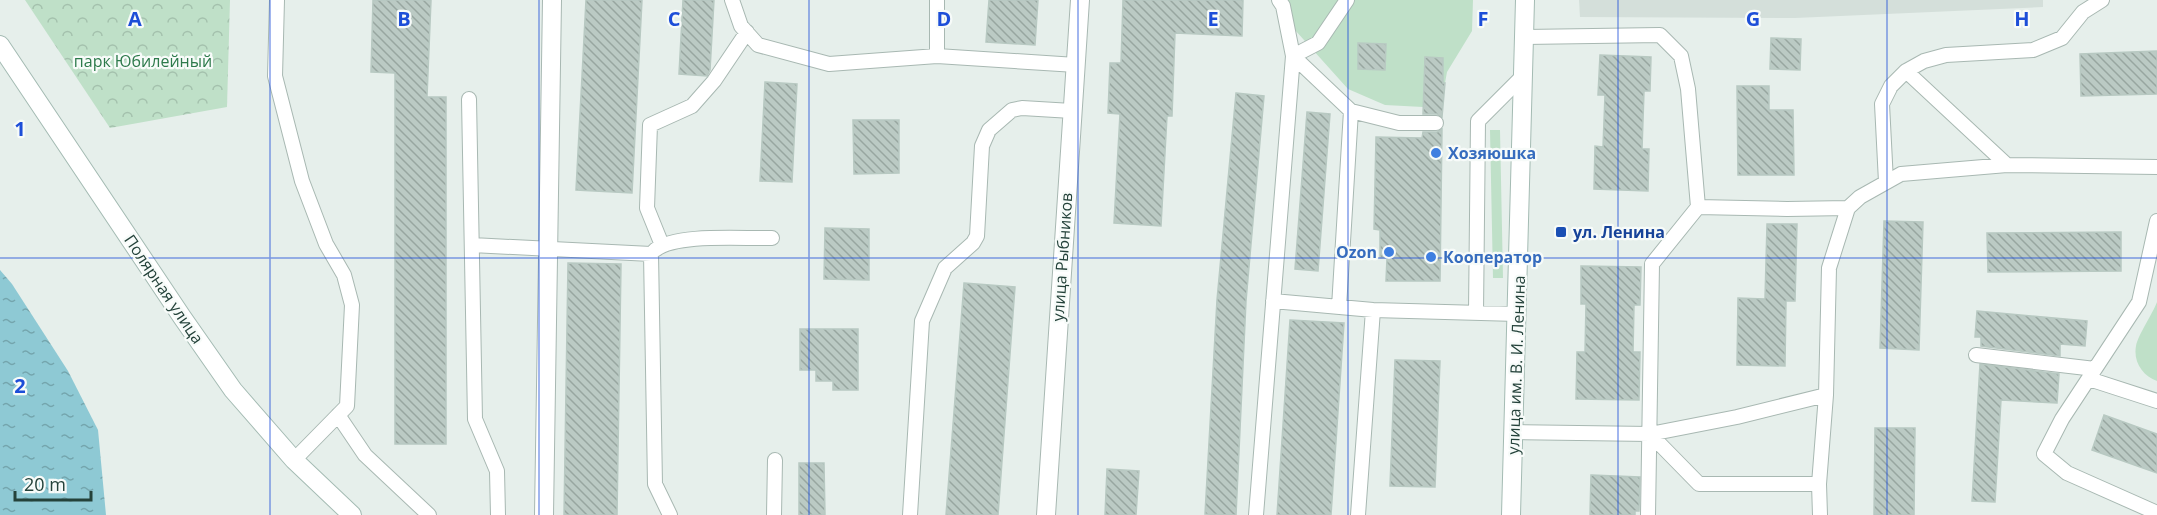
<svg xmlns="http://www.w3.org/2000/svg" width="2157" height="515" viewBox="0 0 2157 515" font-family="'Open Sans',sans-serif">
<defs>
<pattern id="park-crowns" width="20" height="18" patternUnits="userSpaceOnUse" patternTransform="scale(1.5)"><rect width="20" height="18" fill="#bfe0c8"/><path d="M2 6a3 3 0 1 1 6 0M12 15a3 3 0 1 1 6 0" fill="none" stroke="#a4c1ad"/></pattern>
<pattern id="water-ripples" width="26" height="14" patternUnits="userSpaceOnUse" patternTransform="scale(1.5)"><rect width="26" height="14" fill="#8ec9d4"/><path d="M2 4q2-2 4 0t4 0M15 11q2-2 4 0t4 0" fill="none" stroke="#74a5ad"/></pattern>
<pattern id="building-back-hatch" width="6" height="6" patternUnits="userSpaceOnUse" patternTransform="scale(1.5)"><rect width="6" height="6" fill="#bbcac4"/><path d="M-1 5l2 2M0 0l6 6M5-1l2 2" fill="none" stroke="#98a6a0"/></pattern>
</defs>
<rect width="100%" height="100%" fill="#e6efeb"/>
<path fill="#d4dfda" d="M1579 0H2043V7L1795 18 1580 17Z"/>
<path fill="#bfe0c8" d="M1288 0H1473L1472 31 1447 72 1445 83 1424 82 1423 107 1385 105 1348 89 1295 30Z
M1490 130H1500L1503 278H1493Z
M2157 302V381C2143 376 2133 362 2136 346 2138 335 2152 315 2157 302Z"/>
<path fill="url(#park-crowns)" d="M25 0H230L227 107 110 128Z"/>
<path fill="url(#water-ripples)" d="M0 270 12 284 68 371 98 430 106 515H0Z"/>
<path fill="url(#building-back-hatch)" stroke="#b8c9c2" stroke-width="1.5" d="M373 0H431L427 97H446V444H395V73L371 72Z
M586 0H642L632 193 576 190Z
M683 0H714L710 70 707 76 679 74Z
M989 0H1038L1035 45 986 42Z
M1123 0H1243L1242 36 1175 33 1172 116H1167L1161 226 1114 223 1120 114 1108 113 1110 63H1121Z
M1771 38 1801 39 1800 70 1770 69Z
M1358 43 1386 44 1385 70 1358 69Z
M2157 51V94L2081 96 2080 54Z
M1600 55 1651 57 1650 91H1644L1642 149H1649L1648 191 1594 189 1595 146 1603 147 1605 95H1598Z
M1425 57 1443 58V83H1445L1442 117 1437 114H1423Z
M765 82 797 84 792 182 760 181Z
M1737 86H1769V110H1793L1794 175H1738Z
M1236 93 1264 96 1246 301 1236 515H1229L1205 514 1217 300Z
M1307 112 1330 114 1318 271 1295 269Z
M853 120H899V173L854 174Z
M1442 129 1440 281H1386L1387 258H1380V230L1374 229 1376 137 1422 138 1423 132H1437Z
M1884 221 1923 222 1919 350 1880 348Z
M1767 224H1797L1795 301H1786L1785 366 1737 365 1738 298 1765 299Z
M825 228 869 229V280L824 279Z
M2121 232V271L1988 272 1987 233Z
M568 263 621 264 617 515H564Z
M1581 266 1641 267 1640 305H1634L1633 352H1640L1639 400 1576 399 1577 352H1585L1586 304H1581Z
M964 283 1015 287 998 515H946Z
M1977 311 2087 321 2085 346 2060 344V356L1981 346V337H1975Z
M1290 320 1344 323 1331 515H1277Z
M800 329H858V390H833V381H816V370H800Z
M1395 360 1440 361 1435 487 1390 486Z
M1980 364 2059 374 2057 403 2001 400 1995 502 1972 501Z
M2104 415 2157 434V473L2092 450Z
M1875 428H1915L1914 515H1874Z
M799 463H824L825 515H799Z
M1107 469 1139 471 1136 515H1105Z
M1591 475 1640 477 1639 511H1635V515H1590Z"/>
<g fill="none" stroke-linecap="round" stroke-linejoin="round">
<g stroke="#a8b8b2" stroke-width="16">
<path id="lane" d="M277 0 275 76 302 181 326 244 344 275 352 305 347 406 294 460
M732 0 741 26 758 45 829 64 937 56 1076 65
M1525 37 1660 35 1681 56 1688 89 1698 207 1652 264 1648 515
M937 56V0
M1906 71 2007 165
M469 99 475 419 497 471 498 515
M1351 111 1399 123H1436
M1886 182 1882 104 1891 86 1906 71 1924 61 1946 55 2033 50 2062 38 2083 12 2102 0
M1698 207 1787 209 1848 208
M2157 221 2139 302 2062 419 2044 454 2067 473 2157 513
M472 245 651 254 655 484 670 515
M662 245 647 208 650 125 692 106 714 81 747 32
M655 250C677 233 742 239 772 238
M1273 301 1373 310 1517 314
M1339 307 1351 111 1293 56 1318 43 1347 0
M1476 313 1478 121 1524 75
M1976 355 2095 369
M2089 379 2157 401
M338 415 365 455 429 515
M1514 432 1650 434 1737 417 1826 395 1829 268 1848 208 1860 197 1901 174 2007 165 2157 167
M1650 434 1699 484H1819
M774 515 775 460
M910 515 922 321 945 268 973 243 977 236 982 146 989 130 1012 110 1022 108 1072 111
M1256 515 1293 56 1283 6 1279 0
M1358 515 1373 310
M1820 515 1819 484 1826 395"/>
</g>
<g stroke="#a8b8b2" stroke-width="20">
<path id="street" d="M544 515 552 0
M1046 515 1080 0"/>
</g>
<g stroke="#a4bbb3" stroke-width="20">
<path id="secondary" d="M0 45 182 317 233 390 294 460 352 515
M1511 515 1525 0"/>
</g>
<use href="#lane" stroke="#fff" stroke-width="14"/>
<use href="#street" stroke="#fff" stroke-width="18"/>
<use href="#secondary" stroke="#fff" stroke-width="18"/>
</g>
<path fill="none" stroke="#1d4ed8" stroke-width="1.5" stroke-opacity="0.55" d="M270 0V515M539 0V515M809 0V515M1078 0V515M1348 0V515M1618 0V515M1887 0V515M0 258H2157"/>
<g fill="#3f7fe0" stroke="#f7fbf9" stroke-width="2">
<circle cx="1436" cy="153" r="6"/>
<circle cx="1389" cy="252" r="6"/>
<circle cx="1431" cy="257" r="6"/>
</g>
<rect fill="#1a4fb4" stroke="#f7fbf9" stroke-width="2" x="1555" y="226" width="12" height="12" rx="3"/>
<g text-anchor="middle" stroke-width="4.5" stroke-linejoin="round" paint-order="stroke">
<g font-size="16" fill="#2d7a4b" stroke="#f7fbf9">
<text x="143" y="67">парк Юбилейный</text>
</g>
<g font-size="16" font-weight="bold" fill="#366cbe" stroke="#f7fbf9" text-anchor="start">
<text x="1448" y="159">Хозяюшка</text>
<text x="1377" y="258" text-anchor="end">Ozon</text>
<text x="1443" y="263">Кооператор</text>
</g>
<g font-size="16" font-weight="bold" fill="#164399" stroke="#f7fbf9" text-anchor="start">
<text x="1573" y="238">ул. Ленина</text>
</g>
<g font-size="16" fill="#24423a" stroke="#f7fbf9">
<text transform="translate(1062 257) rotate(-86)" y="6">улица Рыбников</text>
<text transform="translate(164 289) rotate(56)" y="6">Полярная улица</text>
<text transform="translate(1516 365) rotate(-88)" y="6">улица им. В. И. Ленина</text>
</g>
</g>
<g font-size="20" text-anchor="middle" font-weight="bold" fill="#1d4ed8" stroke="#f7fbf9" stroke-width="4.5" stroke-linejoin="round" paint-order="stroke">
<text x="135" y="26">A</text>
<text x="404" y="26">B</text>
<text x="674" y="26">C</text>
<text x="944" y="26">D</text>
<text x="1213" y="26">E</text>
<text x="1483" y="26">F</text>
<text x="1753" y="26">G</text>
<text x="2022" y="26">H</text>
<text x="20" y="136">1</text>
<text x="20" y="393">2</text>
</g>
<path d="M15 491v9h76v-9" fill="none" stroke="#24423a" stroke-width="3"/>
<text x="24" y="491" font-size="18" fill="#24423a" stroke="#f7fbf9" stroke-width="4.5" paint-order="stroke">20 m</text>
</svg>
